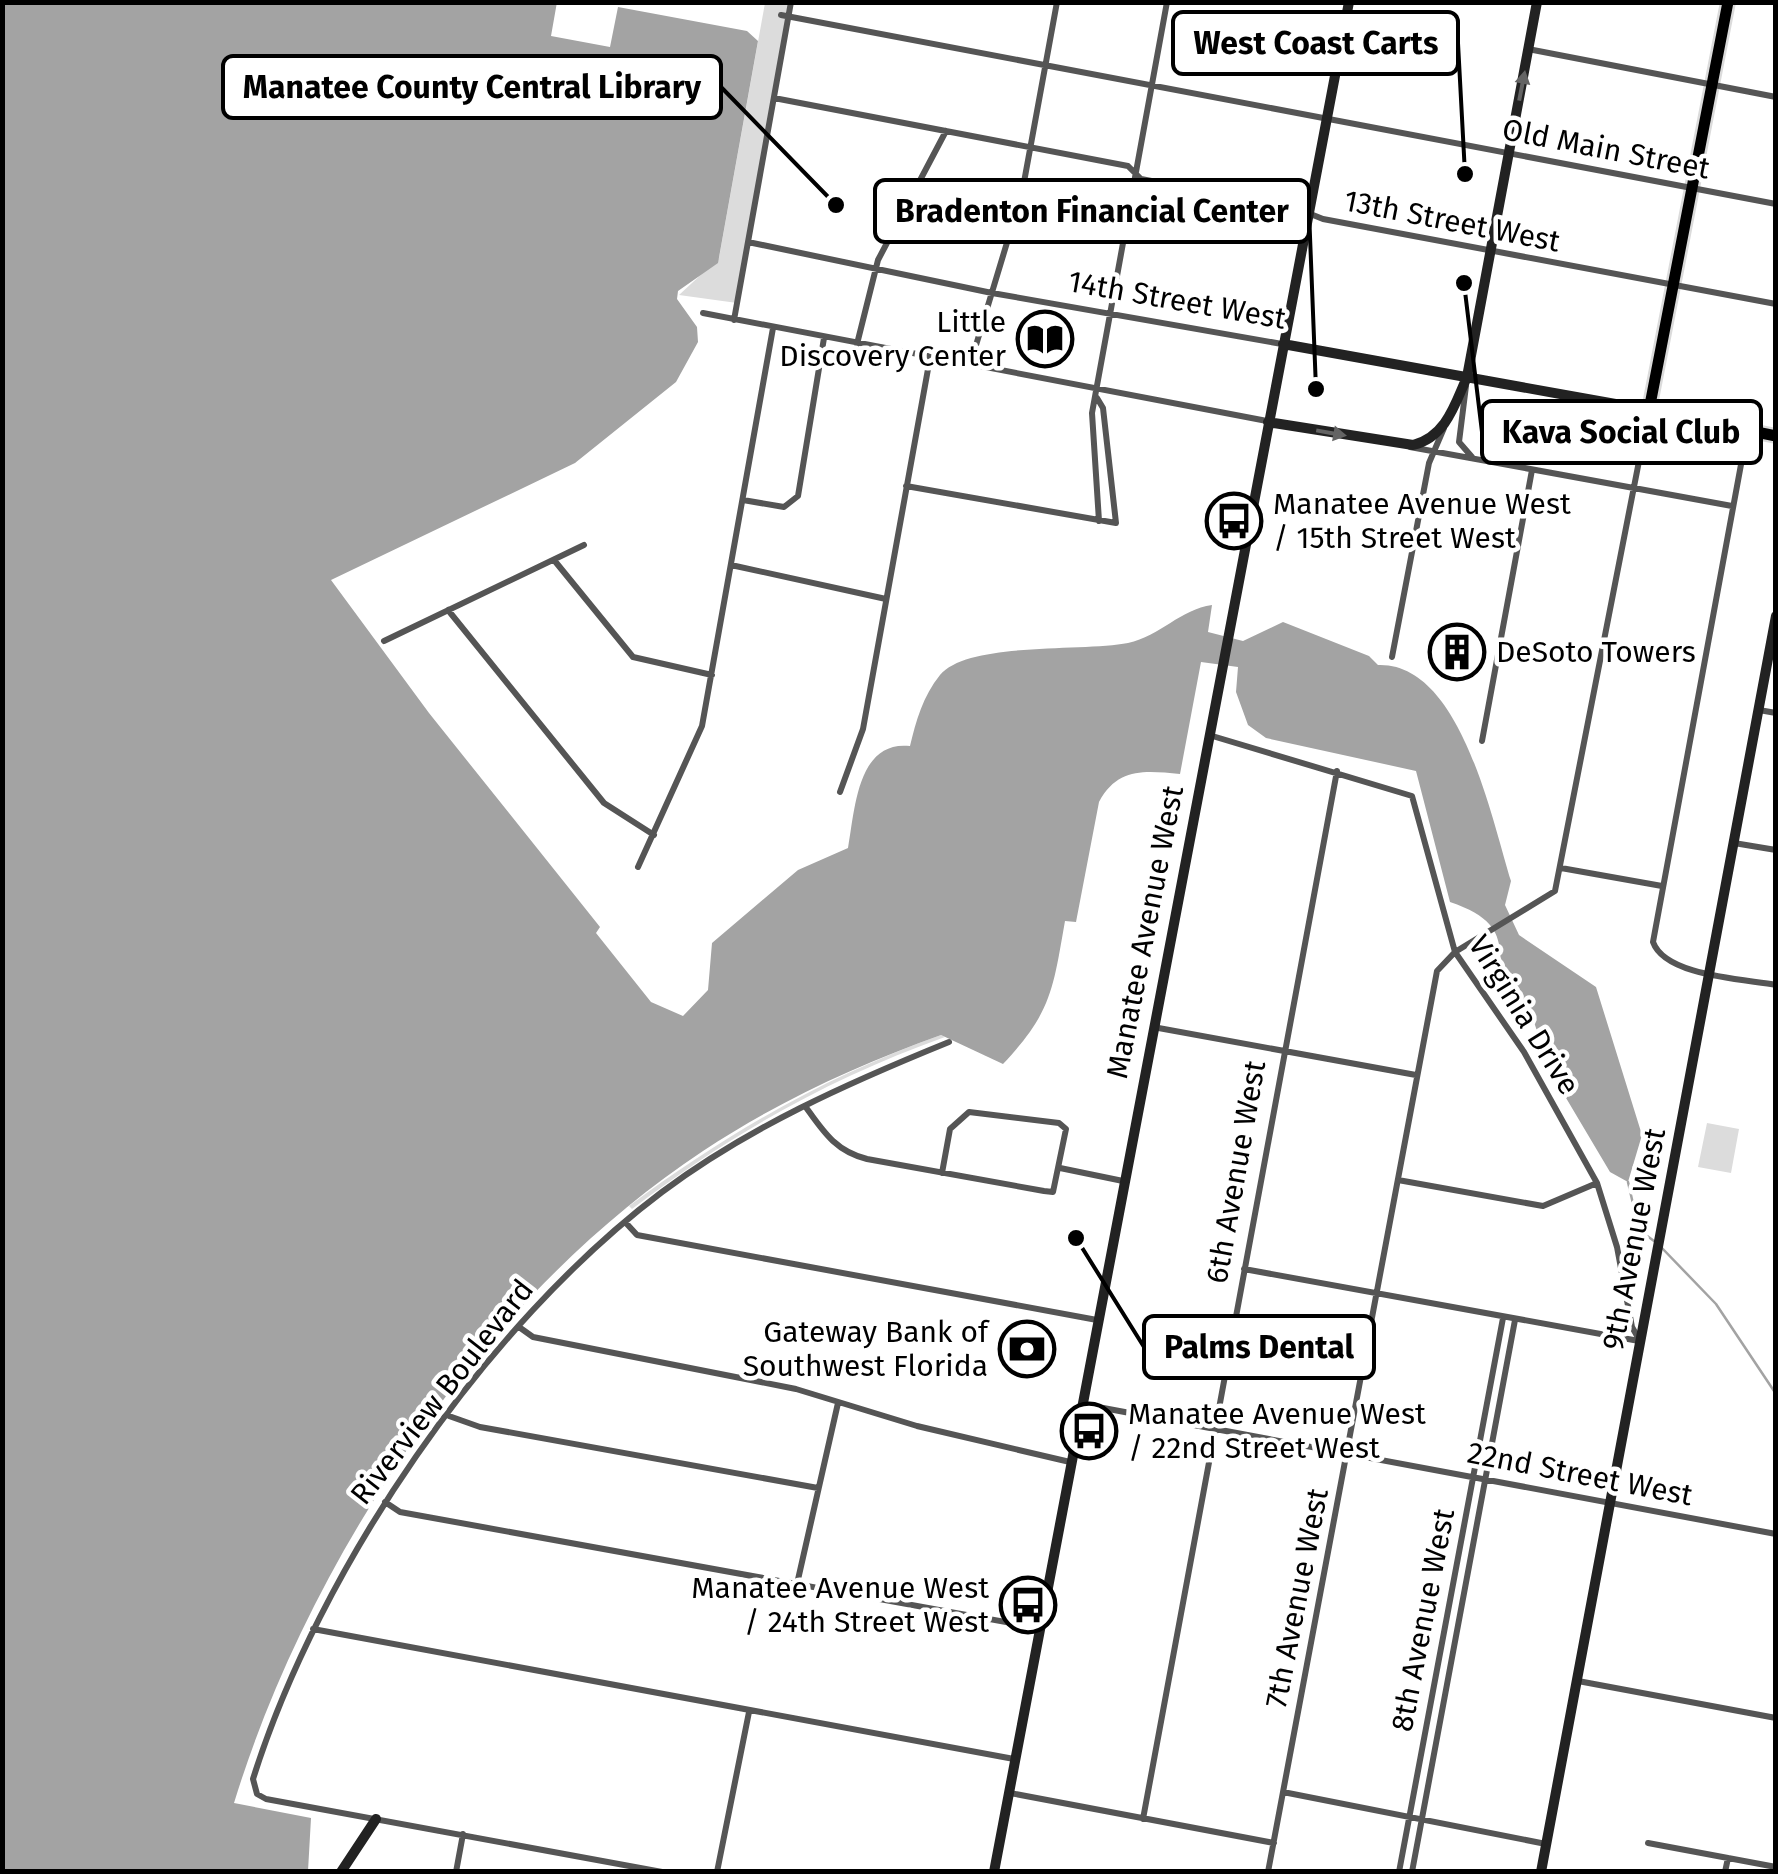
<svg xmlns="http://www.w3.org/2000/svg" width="1778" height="1874" viewBox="0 0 1778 1874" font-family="'Fira Sans',sans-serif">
<rect width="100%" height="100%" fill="#fff"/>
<path fill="#dcdcdc" d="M765 3H791L737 303 679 295 719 258Z
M941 1035 945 1037C830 1078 729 1135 632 1209L629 1206C727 1133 826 1076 941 1035Z
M1707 1123 1739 1129 1731 1173 1698 1167Z"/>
<path fill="#a3a3a3" d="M557 2 551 36 610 47 618 7 747 31 758 41 718 263 678 291 677 299 697 327 698 342 676 382 575 463 331 580 429 713 600 927 596 933 651 1002 683 1016 708 990 712 943 798 870 848 848C855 810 857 740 910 746 916 721 923 696 940 675 968 641 1084 652 1128 643 1160 636 1181 609 1212 605L1208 632 1243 641 1283 622 1369 656 1378 665C1461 662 1492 821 1511 881L1505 905 1519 935 1596 987 1642 1135 1628 1182 1610 1172 1531 1039 1537 1031 1534 1022 1517 1018C1481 965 1530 929 1450 902L1416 771 1266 738 1248 725 1236 692 1238 667 1201 662 1180 774C1145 771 1118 767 1099 802L1076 922 1065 921C1053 989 1052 1012 1003 1064L941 1035C857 1065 777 1102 703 1151 485 1295 310 1555 234 1803L311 1818 308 1871 3 1872V3Z"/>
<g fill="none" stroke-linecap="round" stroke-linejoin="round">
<path stroke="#a3a3a3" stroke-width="2.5" d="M1628 1182 1639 1230 1654 1241
M1660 1246 1716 1304 1776 1394"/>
<g stroke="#dbdbdb" stroke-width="16">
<path id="primary" d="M1728 2 1649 410 1776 436"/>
</g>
<path stroke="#555" stroke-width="6" d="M781 15 1776 204
M1528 49 1776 97
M774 98 1128 166 1141 179 1298 209 1323 219 1776 304
M748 242 992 293 1282 344
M703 313 1267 421
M734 320 791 2
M857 344 878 260 946 131
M970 365 1022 193 1057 2
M1466 386 1459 442 1472 457
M1747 432 1653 942C1665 976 1743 979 1776 985
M1410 447 1732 506
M906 486 1116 523 1103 408 1097 398
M743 500 784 507 798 496 824 338
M1099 521 1092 413 1167 2
M554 560 633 657 712 675
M731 565 886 599
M448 610 604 803 654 835
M384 641 584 545
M1392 657 1429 463 1444 428
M1759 710 1776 713
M1209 735 1412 796 1455 952 1524 1052 1597 1183 1617 1247 1632 1327 1640 1341
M1482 741 1532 470
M840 792 863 729 930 358
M1734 843 1776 850
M638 867 702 726 773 328
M1561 868 1662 886
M1153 1027 1416 1075
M805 1106C823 1131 835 1151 867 1159L1044 1191 1053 1192 1066 1129 1059 1123 969 1112 950 1129 942 1173
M1060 1168 1123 1181
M1398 1180 1543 1206 1597 1183
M626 1223 637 1235 1097 1320
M1244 1269 1639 1341
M519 1327 533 1337 796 1389 917 1426 1070 1462
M1082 1404 1776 1534
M449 1416 480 1427 818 1488
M385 1502 400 1512 1039 1628
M797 1584 838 1403
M313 1629 1014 1759
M1578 1681 1776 1718
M1283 1792 1546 1844
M1010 1793 1274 1843
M1143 1819 1337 771
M1648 1843 1776 1867
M456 1872 463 1834
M662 1872 266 1799 257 1794 253 1779C319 1569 485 1325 662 1192 749 1127 848 1083 949 1042
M717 1872 749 1712
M1268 1872 1437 971 1455 952 1555 891 1649 410
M1399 1872 1503 1318
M1412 1872 1515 1320
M1725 1872 1728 1858"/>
<path stroke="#222" stroke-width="10" d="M1283 344 1649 410
M1268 422 1413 445C1446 437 1455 404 1467 377L1537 2
M341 1872 376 1819
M994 1872 1349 2
M1541 1872 1776 616"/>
<use href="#primary" stroke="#000" stroke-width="11"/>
</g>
<defs><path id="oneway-solid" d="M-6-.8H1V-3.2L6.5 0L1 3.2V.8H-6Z" transform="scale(2.5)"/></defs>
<g fill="#646464">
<use href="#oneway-solid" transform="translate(1522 86) rotate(-79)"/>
<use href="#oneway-solid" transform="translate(1331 433) rotate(10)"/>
</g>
<defs>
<g id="library-ring" transform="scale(2.875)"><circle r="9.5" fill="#fff" stroke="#000" stroke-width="1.5"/><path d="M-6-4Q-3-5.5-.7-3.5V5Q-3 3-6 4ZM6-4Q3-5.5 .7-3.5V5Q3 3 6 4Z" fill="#000"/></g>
<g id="bus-ring" transform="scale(2.875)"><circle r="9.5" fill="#fff" stroke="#000" stroke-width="1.5"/><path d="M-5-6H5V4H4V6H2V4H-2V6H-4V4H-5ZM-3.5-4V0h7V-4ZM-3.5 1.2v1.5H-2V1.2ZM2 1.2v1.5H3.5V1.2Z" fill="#000"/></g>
<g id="building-ring" transform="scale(2.875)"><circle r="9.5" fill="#fff" stroke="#000" stroke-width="1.5"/><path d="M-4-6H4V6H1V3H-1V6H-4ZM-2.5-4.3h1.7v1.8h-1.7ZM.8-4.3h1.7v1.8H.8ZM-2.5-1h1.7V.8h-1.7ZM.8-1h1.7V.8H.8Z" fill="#000"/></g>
<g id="bank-ring" transform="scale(2.875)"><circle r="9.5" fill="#fff" stroke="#000" stroke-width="1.5"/><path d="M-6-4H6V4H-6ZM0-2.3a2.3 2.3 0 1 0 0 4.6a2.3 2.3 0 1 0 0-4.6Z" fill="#000"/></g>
</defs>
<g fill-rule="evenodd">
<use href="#library-ring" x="1045" y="339"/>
<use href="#bus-ring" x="1234" y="521"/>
<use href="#building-ring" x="1457" y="652"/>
<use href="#bank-ring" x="1027" y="1349"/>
<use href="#bus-ring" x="1089" y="1431"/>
<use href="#bus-ring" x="1028" y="1605"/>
</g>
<g text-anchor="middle" stroke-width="9" stroke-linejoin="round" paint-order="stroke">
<g font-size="30" fill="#000" stroke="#fff">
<text transform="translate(1606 149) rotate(11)" y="10">Old Main Street</text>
<text transform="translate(1452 221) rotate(11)" y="10">13th Street West</text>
<text transform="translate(1177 300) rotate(10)" y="10">14th Street West</text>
<text transform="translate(1145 932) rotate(-79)" y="10">Manatee Avenue West</text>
<text transform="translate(1524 1015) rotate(58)" y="10">Virginia Drive</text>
<text transform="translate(1236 1172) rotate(-80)" y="10">6th Avenue West</text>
<text transform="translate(1634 1239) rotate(-79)" y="10">9th Avenue West</text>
<text transform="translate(442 1392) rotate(-52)" y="10">Riverview Boulevard</text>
<text transform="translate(1580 1474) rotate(11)" y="10">22nd Street West</text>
<text transform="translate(1297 1598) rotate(-79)" y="10">7th Avenue West</text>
<text transform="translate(1423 1620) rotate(-79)" y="10">8th Avenue West</text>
</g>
<g font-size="30" fill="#000" stroke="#fff" text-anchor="end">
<text x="1006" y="332">Little<tspan x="1006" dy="34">Discovery Center</tspan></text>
<text x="1273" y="514" text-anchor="start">Manatee Avenue West<tspan x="1273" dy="34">/ 15th Street West</tspan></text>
<text x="1496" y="662" text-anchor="start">DeSoto Towers</text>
<text x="988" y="1342">Gateway Bank of<tspan x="988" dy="34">Southwest Florida</tspan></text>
<text x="1128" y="1424" text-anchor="start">Manatee Avenue West<tspan x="1128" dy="34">/ 22nd Street West</tspan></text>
<text x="989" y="1598">Manatee Avenue West<tspan x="989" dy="34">/ 24th Street West</tspan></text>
</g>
</g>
<path fill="none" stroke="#000" stroke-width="4" d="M1465 174L1458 43M836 205L721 87M1316 389L1309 211M1464 283L1482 432M1076 1238L1144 1347"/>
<g fill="#000" stroke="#fff" stroke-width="4">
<circle cx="1465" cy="174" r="10"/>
<circle cx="836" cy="205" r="10"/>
<circle cx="1316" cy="389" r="10"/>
<circle cx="1464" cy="283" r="10"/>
<circle cx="1076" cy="1238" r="10"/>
</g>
<g fill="#fff" stroke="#000" stroke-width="4">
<rect x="1173" y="12" width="285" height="62" rx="10"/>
<rect x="223" y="56" width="498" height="62" rx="10"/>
<rect x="875" y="180" width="434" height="62" rx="10"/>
<rect x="1482" y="401" width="279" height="62" rx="10"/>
<rect x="1144" y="1316" width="230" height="62" rx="10"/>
</g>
<g font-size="32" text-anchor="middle" font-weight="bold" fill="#000">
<text x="1316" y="54">West Coast Carts</text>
<text x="472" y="98">Manatee County Central Library</text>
<text x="1092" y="222">Bradenton Financial Center</text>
<text x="1621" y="443">Kava Social Club</text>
<text x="1259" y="1358">Palms Dental</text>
</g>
<rect width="1778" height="1874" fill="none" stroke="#000000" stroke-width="10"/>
</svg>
